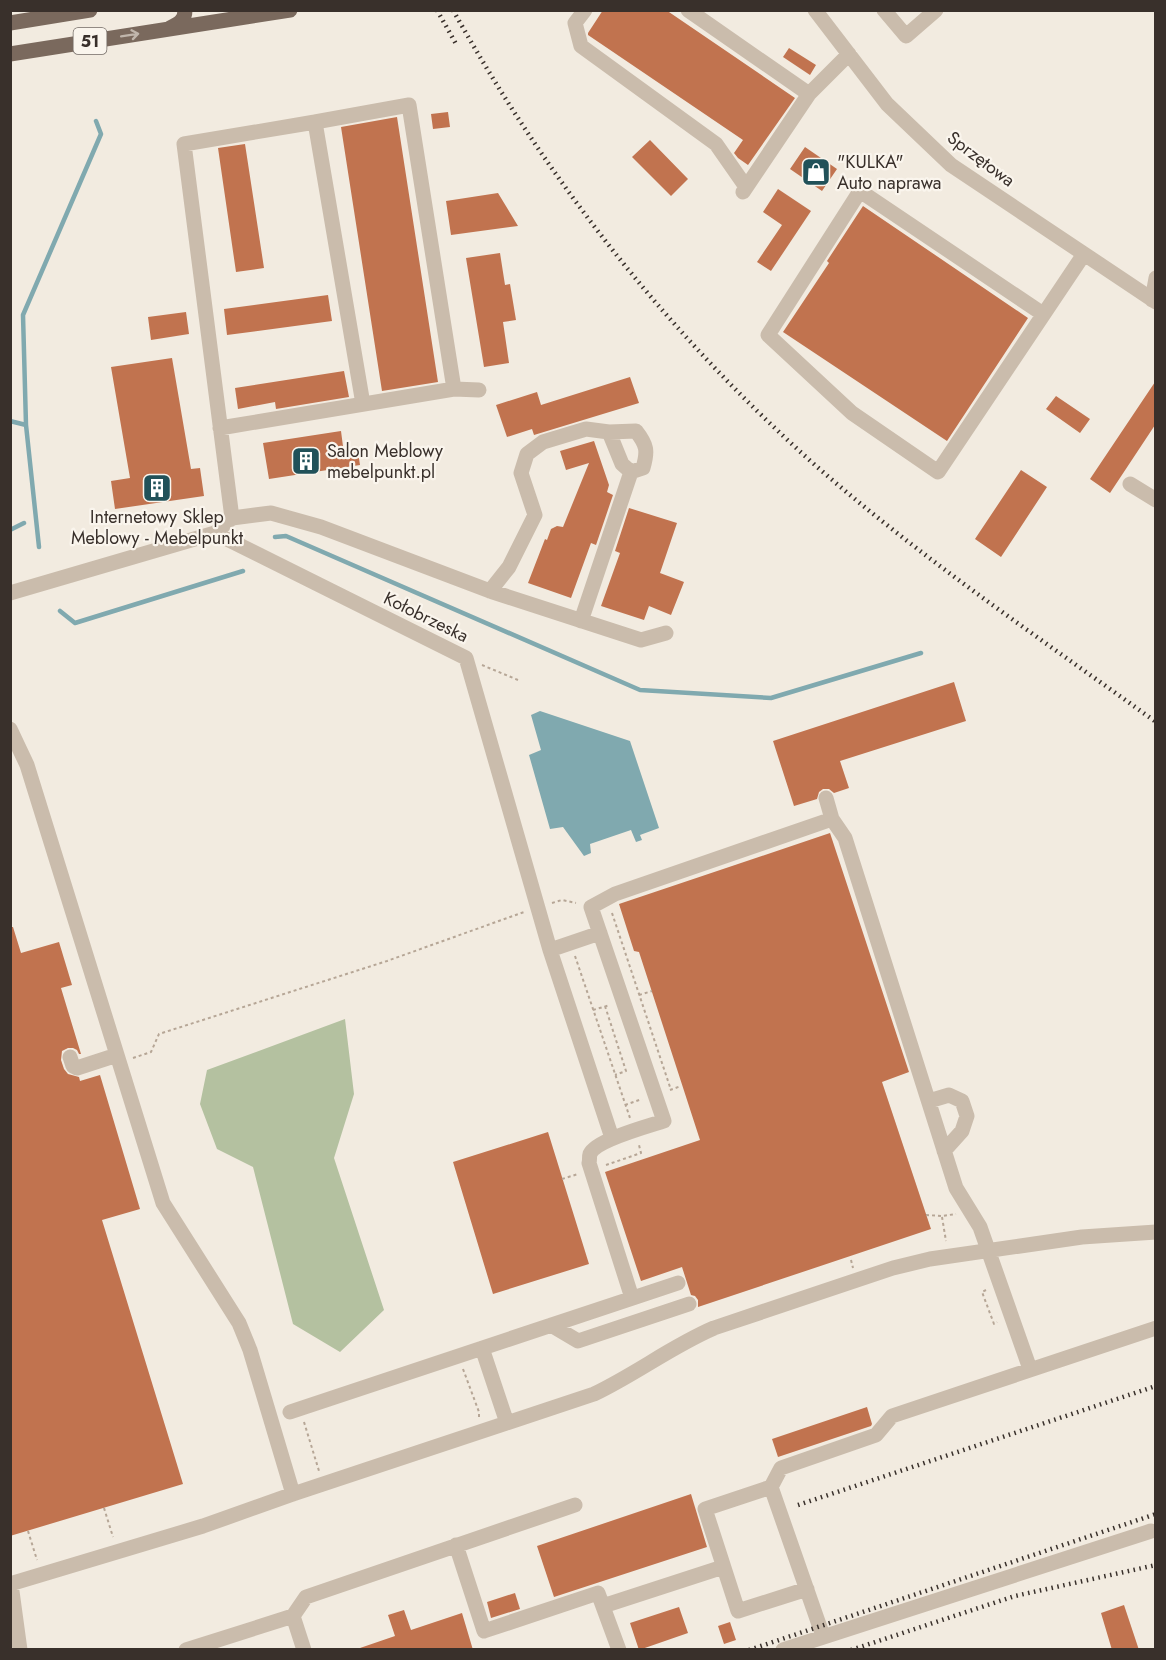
<svg xmlns="http://www.w3.org/2000/svg" width="1166" height="1660" viewBox="0 0 1166 1660" font-family="Jost,sans-serif">
<rect width="100%" height="100%" fill="#f2ebe0"/>
<path fill="#b4c1a0" d="M345 1019 354 1094 334 1158 384 1310 340 1352 293 1324 253 1167 217 1149 200 1104 207 1070Z"/>
<path fill="#80a9af" d="M540 711 630 741 659 828 640 835 642 840 636 842 631 830 590 844 591 853 584 856 563 827 550 829 529 755 541 750 531 715Z"/>
<g fill="none" stroke-linecap="round" stroke-linejoin="round">
<path stroke="#80a9af" stroke-width="4.5" d="M10 421 26 425 39 547
M26 425 23 315 101 134 96 121
M10 530 24 523
M275 537 286 536 640 690 771 698 921 653
M60 611 75 623 243 571"/>
</g>
<path fill="#c1734f" d="M603 10H666L795 98 748 165 738 158 734 153 743 140 588 35V33Z
M789 48 816 65 810 75 783 57Z
M448 112 450 127 433 129 431 114Z
M397 117 438 382 382 391 341 127Z
M650 140 688 179 671 196 632 157Z
M245 144 264 268 236 272 218 148Z
M805 147 837 169 822 191 790 169Z
M778 189 811 211 771 271 757 262 782 225 763 212Z
M498 193 518 226 451 235 446 201Z
M863 206 1028 318 947 441 783 332 829 263 827 261Z
M500 253 505 285 510 284 516 320 503 322 509 363 484 367 466 258Z
M328 295 332 321 227 335 224 309Z
M186 312 189 334 151 340 148 317Z
M172 358 191 469 200 468 204 496 115 509 111 481 130 478 111 367Z
M344 371 349 397 276 409 275 402 238 409 235 388Z
M630 377 639 403 534 435 532 429 507 437 496 405 537 392 541 405Z
M1155 382V425L1110 493 1090 479Z
M1056 396 1090 419 1080 433 1046 409Z
M341 431 344 454 358 452 360 465 269 479 263 443Z
M594 441 609 485 607 492 613 495 596 545 591 543 571 598 528 583 545 539 547 540 551 529 557 526 563 527 589 463 566 470 560 451Z
M1021 470 1047 487 1001 557 975 539Z
M629 508 677 523 660 573 684 582 671 615 649 606 644 620 601 606 620 553 615 551Z
M954 682 966 721 840 761 849 788 834 793 829 789H823L819 792 817 799 794 806 773 741Z
M830 833 909 1072 882 1082 931 1229 698 1307V1300L695 1296 691 1295 682 1267 641 1281 605 1172 700 1140 639 952 634 951 619 904Z
M10 927H13L21 953 59 942 72 985 61 988 81 1054H79L77 1050 73 1048H68L62 1051 61 1060 64 1069 68 1074 79 1077 80 1081 100 1075 140 1209 102 1220 183 1484 10 1536Z
M548 1132 589 1264 493 1294 453 1162Z
M867 1407 872 1424 871 1426 778 1457 772 1439Z
M691 1494 707 1547 554 1597 537 1546Z
M515 1593 520 1609 491 1618 487 1602Z
M1124 1605 1139 1650H1112L1101 1613Z
M679 1607 688 1633 639 1650 630 1623Z
M404 1610 411 1630 462 1613 473 1650H360V1648L395 1636 388 1615Z
M730 1622 736 1640 724 1644 718 1626Z"/>
<g fill="none" stroke-linecap="round" stroke-linejoin="round">
<path stroke="#b6a696" stroke-width="2" stroke-dasharray="3 3" stroke-linecap="butt" d="M482 665 518 680
M552 903 562 900 576 903
M612 913 671 1090
M575 956 630 1118
M639 995 652 991
M605 1006 626 1071 615 1075
M593 1010 610 1005
M133 1058 151 1052 159 1034 387 961 524 912
M670 1090 681 1086
M625 1105 642 1099
M606 1165 641 1153 639 1145
M562 1179 578 1174
M926 1215 942 1216 956 1214
M942 1217 946 1241
M851 1260 853 1268
M986 1290 982 1292 994 1324 997 1322
M463 1369 479 1412V1417
M304 1422 319 1471
M104 1508 113 1537
M28 1531 37 1560"/>
<path stroke="#cabcac" stroke-width="15" d="M585 10 575 23 581 46 716 144 746 187
M688 10 809 94
M815 10 887 104 951 165 1156 302
M884 10 906 36 936 10
M315 122 409 105 454 389
M743 192 809 94 849 54
M1152 300 1156 278
M1043 314 860 191 768 335 852 413 938 472 1084 254
M220 428 454 389 479 390
M1130 484 1156 500
M232 518 271 513 321 527 490 591 641 640 666 633
M215 533 232 518 184 144 315 122 363 404
M490 591 509 567 535 515 521 473 527 454 543 442 586 429 609 432 622 464 631 472 643 468C648 451 647 445 636 431L609 432
M10 593 215 533 466 658 550 950 612 1138
M581 621 631 472
M10 729 27 765 163 1203 239 1323 250 1350 293 1494
M826 798 832 819 845 838 956 1188 980 1227 1030 1369
M550 950 600 933
M70 1057 73 1066 77 1068 117 1055
M929 1101 949 1095 962 1101 967 1116 962 1131 944 1151
M632 1298 589 1163C590 1160 589 1157 590 1154 596 1140 649 1126 664 1121L591 907 615 894 832 819
M551 1325 578 1341 689 1304
M482 1348 507 1423
M290 1412 678 1283
M771 1487 823 1636
M456 1545 484 1631 598 1593 619 1650
M10 1584 203 1526 293 1494 594 1394C636 1374 672 1346 714 1328L893 1268 930 1259 1082 1237 1156 1232
M11 1584 20 1650
M807 1589 738 1611 705 1509 771 1487 781 1468 876 1435 892 1416 1156 1328
M603 1606 723 1567
M293 1616 304 1650
M186 1650 293 1616 306 1597 575 1505
M783 1650 1151 1531"/>
<path stroke="#7a695d" stroke-width="15" d="M10 23 90 10
M170 28C178 24 185 21 185 10
M10 54 290 10"/>
<path stroke="#39302b" stroke-width="4.5" stroke-dasharray="1.5 4.5" stroke-linecap="butt" d="M437 10 456 44
M453 10C548 181 669 335 815 465 922 559 1041 639 1156 722
M798 1505 1156 1386
M749 1650 1156 1514
M851 1650 1015 1596 1156 1565"/>
</g>
<defs><path id="oneway-shaft" d="M-6 0H5M1.5-3L5.5 0L1.5 3" fill="none" stroke-width="1.6" stroke-linecap="round" stroke-linejoin="round" transform="scale(1.5)"/></defs>
<use stroke="#c0b6ac" href="#oneway-shaft" transform="translate(130 35) rotate(-9)"/>
<defs>
<g id="shop-square" transform="scale(1.5)"><rect x="-9" y="-9" width="18" height="18" rx="4" fill="#215159" stroke="#faf5ed"/><path d="M-5-2.5h2.3a2.7 3.5 0 0 1 5.4 0H5L5.5 6h-11ZM-1.5-2.5h3a1.5 2.3 0 0 0-3 0Z" fill="#fff"/></g>
<g id="building-square" transform="scale(1.5)"><rect x="-9" y="-9" width="18" height="18" rx="4" fill="#215159" stroke="#faf5ed"/><path d="M-4-6H4V6H1V3H-1V6H-4ZM-2.5-4.3h1.7v1.8h-1.7ZM.8-4.3h1.7v1.8H.8ZM-2.5-1h1.7V.8h-1.7ZM.8-1h1.7V.8H.8Z" fill="#fff"/></g>
</defs>
<g fill-rule="evenodd">
<use href="#shop-square" x="816" y="172"/>
<use href="#building-square" x="306" y="461"/>
<use href="#building-square" x="157" y="488"/>
</g>
<g text-anchor="middle" stroke-width="4.5" stroke-linejoin="round" paint-order="stroke">
<rect fill="#faf5ed" stroke="#736b65" stroke-width="1.5" x="73.5" y="28" width="33" height="26" rx="4.5"/>
<g font-size="16" font-weight="bold" fill="#39302b">
<text x="90" y="47">51</text>
</g>
<g font-size="18" fill="#39302b" stroke="#faf5ed">
<text transform="translate(981 159) rotate(37)" y="6">Sprzętowa</text>
<text transform="translate(426 617) rotate(26)" y="6">Kołobrzeska</text>
</g>
<g font-size="18" fill="#39302b" stroke="#faf5ed" text-anchor="start">
<text x="837" y="168">"KULKA"<tspan x="837" dy="21">Auto naprawa</tspan></text>
<text x="327" y="457">Salon Meblowy<tspan x="327" dy="21">mebelpunkt.pl</tspan></text>
<text x="157" y="523" text-anchor="middle">Internetowy Sklep<tspan x="157" dy="21">Meblowy - Mebelpunkt</tspan></text>
</g>
</g>
<rect width="1166" height="1660" fill="none" stroke="#39302b" stroke-width="24"/>
</svg>
